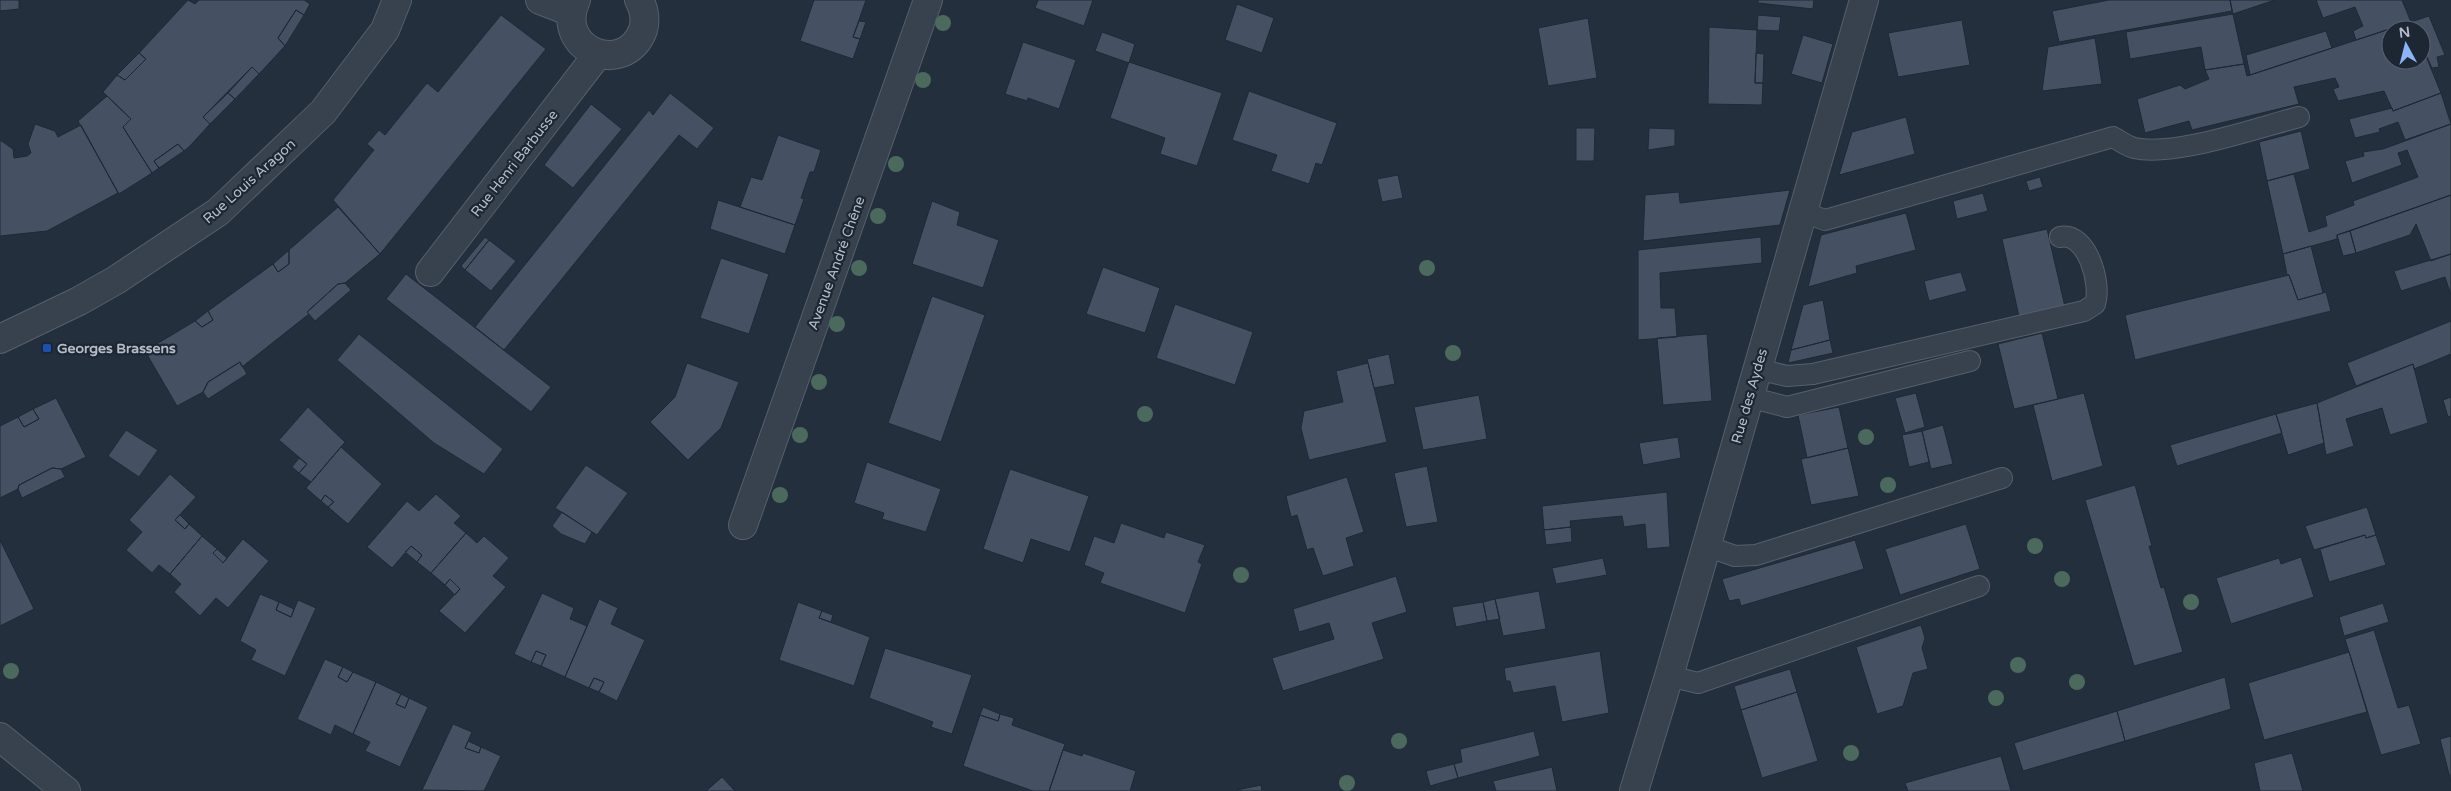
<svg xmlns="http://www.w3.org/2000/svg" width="2451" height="791" viewBox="0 0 2451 791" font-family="'Varela Round',sans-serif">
<rect width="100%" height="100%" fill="#242f3e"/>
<path fill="#455162" stroke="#1f2835" d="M0 0H19V9L0 11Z
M188 0 195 4 199 0H304L310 4 304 15 296 10 278 38 285 46 259 74 252 67 203 117 210 124 189 147 184 151 178 144 154 161 159 168 152 173 123 127 131 119 103 92 117 75 125 80 146 59 139 53Z
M814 0H866L853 37 860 39 853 59 800 41Z
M1038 0H1093L1084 26 1035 8Z
M1758 0H1814L1813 9 1758 3Z
M2109 0H2230L2232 11 2059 42 2052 11Z
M2230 0H2275L2233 14Z
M2316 0H2402L2411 22 2356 40 2353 31 2363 26 2355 7 2323 18Z
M1237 4 1274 18 1262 53 1225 40Z
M296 10 304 15 285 46 278 38Z
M2233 14 2244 64 2205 70 2201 47 2130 59 2126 32Z
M501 15 546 49 380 254 333 200 374 150 367 144 379 130 385 135 427 83 438 92Z
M1758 15 1781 17 1779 31 1757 30Z
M2429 16 2445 55 2437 57 2439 67 2432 68 2421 44V30H2415L2411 22Z
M1588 18 1597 78 1548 86 1538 28Z
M1962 20 1970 65 1898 77 1888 33Z
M859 21 866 22 860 39 853 37Z
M2411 22 2415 30H2391V60H2421V44L2441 93 2393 111 2384 91 2338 101 2333 89 2339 87 2335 78 2294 87 2299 104 2192 130 2189 121 2145 133 2137 99 2180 85 2185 89 2209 79 2205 70 2244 64 2247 76Z
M1709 27 1757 30 1755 83H1763L1762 105 1708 104Z
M2326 31 2332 48 2250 75 2246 55Z
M1102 32 1135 44 1129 63 1095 51Z
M1803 35 1833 44 1822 83 1791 74Z
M2095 38 2102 84 2042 91 2048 47Z
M1023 42 1076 60 1059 109 1028 98 1027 101 1005 94Z
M139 53 146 59 125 80 117 75Z
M1756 53 1764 54 1763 83H1755Z
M1129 62 1222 93 1197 166 1160 154 1165 138 1110 118Z
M252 67 259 74 235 99 228 93Z
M1249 91 1337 123 1322 165 1316 163 1309 184 1271 171 1277 155 1232 140Z
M228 93 235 99 210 124 203 117Z
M670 93 714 128 697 149 679 135 504 350 475 327 649 110 653 115Z
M2441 93 2451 124 2405 140 2398 122 2379 129 2380 132 2355 138 2349 119 2392 108 2393 111Z
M107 96 131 119 123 127 152 173 119 194 78 121Z
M591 104 622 129 573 188 544 165Z
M1906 117 1915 154 1839 175 1852 132Z
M35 124 55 131 58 137 81 125 118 193 47 231 0 236V140L13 149 14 158 27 156 31 153 28 144Z
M2451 124V195L2337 235V239L2283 254 2267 181 2294 174 2309 232 2327 226 2325 216 2354 205 2353 201 2418 177 2407 150 2398 153 2402 165 2352 183 2345 161 2364 156 2363 152 2383 149Z
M1576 128H1595L1594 161H1576Z
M1649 128 1675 129V146L1648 150Z
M2301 131 2310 169 2267 181 2259 142Z
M778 135 821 150 814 172H810L801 198 804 199 795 225 740 207 751 177 762 180Z
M178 144 184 151 159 168 154 161Z
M1398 175 1403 198 1382 202 1377 179Z
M2040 177 2043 187 2029 191 2026 181Z
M1790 190 1780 225 1643 241 1645 195 1679 192 1680 203Z
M1983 193 1988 211 1957 219 1953 201Z
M2451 195V254L2431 261 2416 224 2410 235 2356 253 2350 231Z
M718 200 795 225 785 254 710 229Z
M932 201 960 212 957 225 999 240 983 288 912 264Z
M338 207 380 254 345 283 338 284 307 312 309 314 242 367 240 362 208 382 203 392 177 406 145 351 195 321 202 327 213 320 208 311 273 264 278 272 289 264V250Z
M1906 213 1916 250 1856 266 1857 273 1808 287 1821 235Z
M2047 229 2066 311 2020 321 2002 239Z
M2350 231 2356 253 2343 256 2337 235Z
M485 237 489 240 465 270 461 266Z
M1761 237 1762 263 1660 273 1661 308H1675L1677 337 1638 340V250Z
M489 240 516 261 491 291 465 270Z
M2311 246 2323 293 2298 300 2289 275H2287L2283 254Z
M289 250V264L278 272 273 264Z
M2451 254V295L2445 277 2401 291 2394 271Z
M721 258 769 274 749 334 700 318Z
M1103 267 1160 288 1145 333 1086 314Z
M1961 272 1967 291 1929 301 1924 281Z
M406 274 551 387 531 412 386 299Z
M2289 275 2298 300 2326 292 2331 311 2135 360 2125 315Z
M345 283 351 290 315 321 307 312 338 284Z
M932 296 985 315 941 442 888 423Z
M1823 300 1830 340 1791 350 1803 305Z
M1175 304 1253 332 1235 385 1156 358Z
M208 311 213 320 202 327 195 321Z
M2451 321V354L2414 369 2413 364 2356 386 2347 363Z
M2042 333 2058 399 2014 409 1998 344Z
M359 334 503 449 484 474 434 443 337 360Z
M1707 334 1712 401 1663 405 1657 338Z
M1830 340 1833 353 1788 363 1791 350Z
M1389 354 1395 384 1374 388 1367 359Z
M240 362 247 374 208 399 203 392 208 382Z
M687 363 739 382 721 428 688 460 650 422 675 397Z
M1368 363 1387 442 1309 460 1301 428 1304 411 1343 402 1336 371Z
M2413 364 2428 423 2390 435 2382 408 2346 419 2354 446 2326 455 2317 403Z
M1916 393 1925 427 1905 433 1895 398Z
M2084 393 2103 466 2052 481 2033 405Z
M1479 395 1487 439 1423 450 1414 407Z
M2451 397V416L2448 417 2443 400Z
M56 398 86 457 61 469 52 468 19 485 18 489 0 498V426L18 417 24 427 39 419 33 409Z
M2317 403 2324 443 2288 455 2276 414Z
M308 407 345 442 311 482 299 473 307 464 279 440Z
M1839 407 1848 448 1807 458 1798 415Z
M33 409 39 419 24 427 18 417Z
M2276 414 2282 433 2177 466 2170 445Z
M1943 425 1953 464 1931 469 1922 431Z
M126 430 158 450 139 477 108 456Z
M1922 431 1929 462 1909 467 1902 435Z
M1678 437 1681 458 1643 465 1639 443Z
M341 447 382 484 348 524 328 507 334 502 325 495 321 501 306 488Z
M1848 448 1859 496 1811 505 1801 459Z
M299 458 307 464 299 473 292 467Z
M867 462 941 489 926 532 882 519 884 513 854 503Z
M586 465 628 493 597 535 555 508Z
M1427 466 1438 522 1406 527 1394 473Z
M52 468 61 469 65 477 22 498 18 489 19 485Z
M1010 469 1089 496 1070 552 1031 539 1023 563 983 549Z
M170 474 196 497 175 520 185 529 189 524 202 536 170 574 159 565 152 573 126 550 142 532 129 520Z
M1347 477 1364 532 1346 538 1354 566 1323 576 1313 548 1307 550 1297 515 1291 517 1286 496Z
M2135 485 2152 546H2149L2161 588 2164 587 2183 652 2134 666 2085 500Z
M1667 492 1670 547 1647 549 1645 524 1624 527 1622 516 1570 521 1571 527 1544 530 1542 506Z
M436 494 461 516 454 523 466 533 431 573 417 562 422 555 411 546 392 568 367 547 407 501 419 511Z
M325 495 334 502 328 507 321 501Z
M2367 507 2376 535 2366 538 2365 535 2314 550 2305 526Z
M562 512 592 532 585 544 561 534 552 526Z
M180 515 189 524 185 529 175 520Z
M1121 523 1164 538 1166 532 1205 545 1198 562 1202 564 1185 613 1100 583 1104 573 1084 565 1094 536 1114 543Z
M1966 524 1980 569 1900 595 1885 549Z
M1571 527 1572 542 1546 545 1544 530Z
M466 533 477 543 484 536 509 558 493 576 506 587 465 633 439 611 460 589 450 579 445 585 431 573Z
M2365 535 2366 538 2376 535 2386 565 2329 582 2320 549Z
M202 536 217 549 213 553 223 563 243 539 269 561 228 608 216 598 200 616 174 592 181 584 170 574Z
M0 540 34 609 0 626Z
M1855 540 1864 569 1741 606 1739 599 1729 601 1722 579Z
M411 546 422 555 417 562 405 552Z
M217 549 227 558 223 563 213 553Z
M2301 557 2314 597 2231 624 2216 578 2279 558 2281 564Z
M1603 558 1607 575 1556 584 1552 568Z
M1396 576 1407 612 1372 623 1384 659 1283 691 1272 658 1334 639 1329 623 1299 632 1293 609Z
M450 579 460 589 455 595 445 585Z
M1539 591 1546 629 1503 636 1495 599Z
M542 593 574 608 570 619 587 626 565 677 541 666 546 655 536 651 531 662 514 654Z
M260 594 279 602 276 610 291 617 298 600 316 608 285 676 251 660 256 650 240 641Z
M599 599 618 608 611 624 645 640 617 701 599 692 604 682 594 678 589 688 565 677Z
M1495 599 1500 619 1487 621 1483 602Z
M279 602 294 609 291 617 276 610Z
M798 602 822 611 819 618 870 637 854 686 779 660Z
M1483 602 1487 621 1456 627 1452 607Z
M2383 603 2389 622 2344 636 2339 617Z
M822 611 833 615 831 622 819 618Z
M1921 625 1925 638 1922 648 1928 669 1913 673 1903 706 1877 714 1856 647Z
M2374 630 2398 708 2409 705 2421 744 2381 755 2345 639Z
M885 648 972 675 952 734 931 727 933 722 869 698Z
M536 651 546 655 541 666 531 662Z
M1600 651 1609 713 1562 722 1555 686 1513 693 1510 681H1506L1504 668Z
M2349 652 2367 712 2264 740 2248 683Z
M325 659 343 667 338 677 347 682 353 672 376 682 353 734 335 725 331 735 297 719Z
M343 667 353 672 347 682 338 677Z
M1790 669 1797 692 1741 710 1734 686Z
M2225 677 2231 709 2125 741 2117 711Z
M594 678 604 682 599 692 589 688Z
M376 682 401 694 396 704 405 708 409 698 428 707 400 767 365 751 370 742 353 734Z
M1797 692 1818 761 1762 778 1741 710Z
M401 694 409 698 405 708 396 704Z
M983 707 1000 714 998 721 980 715Z
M2117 711 2125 741 2023 771 2014 743Z
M1000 714 1014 718 1012 725 1065 744 1049 791H1033L963 766 980 715 998 721Z
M453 724 472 732 465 748 479 753 481 747 501 756 484 791 422 790Z
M1534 731 1540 756 1458 778 1454 764 1462 762 1460 749Z
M2451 736V782L2440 739Z
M468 741 481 747 479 753 465 748Z
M1063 750 1082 756 1083 753 1136 771 1130 791H1049Z
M2292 753 2303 791H2260L2254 763Z
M2001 756 2011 791H1908L1905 783Z
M1454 764 1458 778 1430 786 1426 771Z
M1552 767 1557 791H1496L1493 781Z
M722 777 735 791H706Z
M1261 785 1262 791H1237V790Z"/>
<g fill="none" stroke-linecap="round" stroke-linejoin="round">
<g stroke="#565f6c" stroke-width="22">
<path id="service" d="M1803 212 1825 220 2113 137C2120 141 2127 146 2134 148 2175 157 2256 128 2299 117
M1757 369 1787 376 1813 374 2084 311 2095 304C2102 284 2087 231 2060 237
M1749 397 1787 407 1970 361
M1706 546 1735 556 1756 555 2002 478
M1669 676 1698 683 1979 586"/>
</g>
<g stroke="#565f6c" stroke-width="30">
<path id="minor" d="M540 0 571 12
M576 0C553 49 624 79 643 30 646 20 644 8 639 0
M430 272 598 54
M0 339 79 301 116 280 218 212 323 112 385 30 397 0
M743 525 928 0
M0 737 66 791"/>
</g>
<g stroke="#565f6c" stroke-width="30">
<path id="tertiary" d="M1634 791 1669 676 1864 0"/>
</g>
<use href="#service" stroke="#38414e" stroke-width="20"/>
<use href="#minor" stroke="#38414e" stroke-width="28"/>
<use href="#tertiary" stroke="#38414e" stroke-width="28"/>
</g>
<g fill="#4b6a5d">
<circle cx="943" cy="23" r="8"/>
<circle cx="923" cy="80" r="8"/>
<circle cx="896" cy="164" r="8"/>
<circle cx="878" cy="216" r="8"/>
<circle cx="859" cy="268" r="8"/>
<circle cx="1427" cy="268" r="8"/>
<circle cx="837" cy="324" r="8"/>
<circle cx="1453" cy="353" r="8"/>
<circle cx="819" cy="382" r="8"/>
<circle cx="1145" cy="414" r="8"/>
<circle cx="800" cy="435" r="8"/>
<circle cx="1866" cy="437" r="8"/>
<circle cx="1888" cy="485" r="8"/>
<circle cx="780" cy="495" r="8"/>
<circle cx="2035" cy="546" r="8"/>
<circle cx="1241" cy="575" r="8"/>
<circle cx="2062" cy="579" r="8"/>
<circle cx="2191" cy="602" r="8"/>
<circle cx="2018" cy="665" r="8"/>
<circle cx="11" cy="671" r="8"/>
<circle cx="2077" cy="682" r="8"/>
<circle cx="1996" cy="698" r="8"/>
<circle cx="1399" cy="741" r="8"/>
<circle cx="1851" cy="753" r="8"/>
<circle cx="1347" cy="783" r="8"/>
</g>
<rect fill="#1a4fb4" stroke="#1d2633" stroke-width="2" x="42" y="343" width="10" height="10" rx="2.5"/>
<g text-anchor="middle" stroke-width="4.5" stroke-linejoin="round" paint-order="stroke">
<g font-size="14" fill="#b4bcc9" stroke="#1d2633">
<text transform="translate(514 163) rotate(-52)" y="5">Rue Henri Barbusse</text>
<text transform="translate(249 181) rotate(-42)" y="5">Rue Louis Aragon</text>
<text transform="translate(836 263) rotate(-70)" y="5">Avenue André Chêne</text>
<text transform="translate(1749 396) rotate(-74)" y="5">Rue des Aydes</text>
</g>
<g font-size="14" font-weight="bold" fill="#b4bcc9" stroke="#1d2633" text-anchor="start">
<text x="57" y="353">Georges Brassens</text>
</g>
</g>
<g transform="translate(2406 45) rotate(353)"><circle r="24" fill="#1d2633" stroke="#59626f"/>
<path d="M0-4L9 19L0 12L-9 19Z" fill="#8ab4f8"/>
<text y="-8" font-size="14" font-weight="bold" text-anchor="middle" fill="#b4bcc9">N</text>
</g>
</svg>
